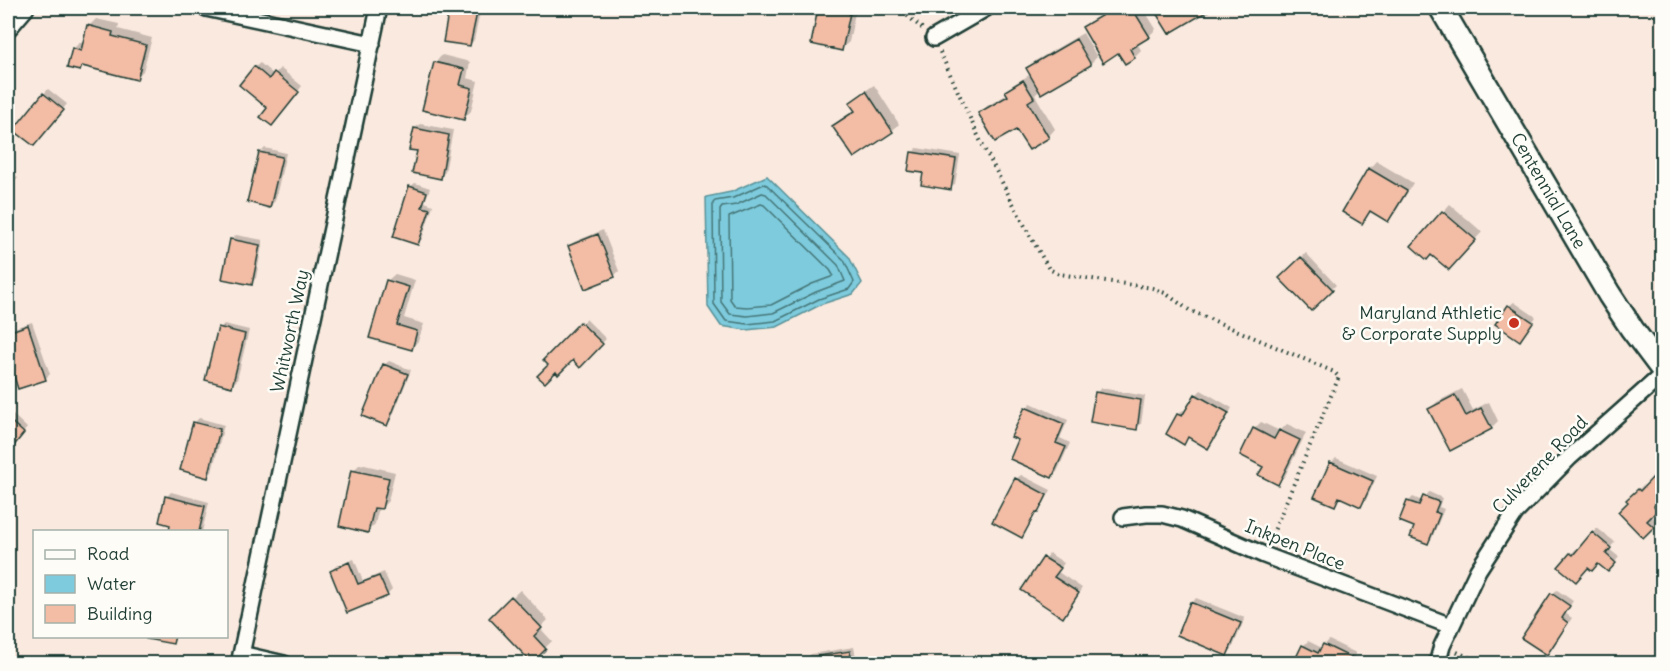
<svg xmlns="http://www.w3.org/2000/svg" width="1670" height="671" viewBox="0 0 1670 671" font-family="Delius,sans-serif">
<rect width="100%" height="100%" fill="#fae9de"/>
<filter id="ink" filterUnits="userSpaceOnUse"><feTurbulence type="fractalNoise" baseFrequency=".0167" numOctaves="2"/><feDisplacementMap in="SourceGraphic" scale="12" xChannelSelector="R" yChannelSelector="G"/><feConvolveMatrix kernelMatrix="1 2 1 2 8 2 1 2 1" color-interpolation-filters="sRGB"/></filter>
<g filter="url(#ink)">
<path fill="#7ecbdd" stroke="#589299" stroke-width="1.5" d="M767 176 849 257 862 283 853 294 822 304 777 327 746 330 721 326 708 307 706 197 731 192Z"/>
<path fill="#0003" d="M450 8H481L474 40 470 45 444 40Z
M820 8H856L849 42 841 49 812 43Z
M1117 8H1143L1156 29 1149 36 1137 43 1141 50 1134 57 1119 51 1084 27 1090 21V24Z
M1155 8H1210L1170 32Z
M96 19 119 24 118 29 152 38 143 71 136 78 84 65 80 70 73 49 80 42 84 43 89 26Z
M1083 33 1097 57 1090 64 1040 90 1035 95 1055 129 1048 137 1017 128 980 114 987 106 1008 94 1007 91 1014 84 1031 74 1028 68 1035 61Z
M442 55 470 62 467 78 478 81 471 111 464 118 435 63Z
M260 63 274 75 280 68 302 86 276 119 269 108 255 67Z
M874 85 899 124 892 131 834 126 841 119 855 110 851 103 858 96Z
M48 89 67 104 38 140 15 129Z
M420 124 453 130 445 172 440 177 418 150 415 128Z
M265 148 286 153 275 201 270 206 260 153Z
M917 148 960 155 955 184 950 188 925 172 912 153Z
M1376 161 1413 183 1395 213 1388 220 1371 210 1361 222 1344 212 1369 169Z
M8 169 18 178 8 189Z
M415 183 430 188 425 202 433 205 422 239 418 243 410 187Z
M1450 204 1482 232 1456 261 1413 245Z
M603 230 619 271 614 276 570 246 574 242Z
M236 235 263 240 256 278 251 283 231 240Z
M1306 253 1336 285 1311 309 1281 278Z
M395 274 415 280 404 318 424 324 418 341 411 349 371 337 387 281Z
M1514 302 1536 317 1520 339 1509 306Z
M586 319 606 339 580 365 573 358 556 370 545 360Z
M32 322 50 374 45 379 19 387 8 352V330Z
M224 324 249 330 237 380 232 385 220 328Z
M389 361 411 370 391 420 386 425 384 365Z
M1101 388 1145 396 1141 424 1136 428 1096 393Z
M1462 389 1473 410 1489 402 1498 421 1491 428 1430 409 1437 402Z
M1201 390 1232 408 1212 442 1208 447 1189 436 1183 443 1178 415 1183 410 1186 412 1196 395Z
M1031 403 1068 420 1060 438 1070 443 1057 472 1052 476 1020 439 1013 436 1026 408Z
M9 411 27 428 8 451V413Z
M199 418 224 425 212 472 207 476 194 423Z
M1261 422 1280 431 1287 424 1306 433 1285 476 1277 483 1265 466 1254 429Z
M1336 458 1377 476 1366 500 1361 505 1341 496 1335 504 1331 463Z
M360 464 395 472 388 501 381 508 379 507 375 524 368 531 353 471Z
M1659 474 1662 478V496L1658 500 1662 504 1651 515 1657 522 1643 536 1629 500 1643 485 1645 487Z
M1021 475 1051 490 1042 507 1037 511 1026 531 1022 536 1016 479Z
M171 492 209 502 202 532H170L172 524 166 497Z
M1429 492 1442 498 1439 507 1444 509 1432 538 1428 543 1416 526 1401 520 1409 501 1413 497 1422 501Z
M1597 528 1615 542 1609 549 1619 557 1612 566 1598 562 1592 569 1571 554 1576 549 1578 551Z
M1049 553 1064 563 1058 572 1082 588 1067 611 1023 590Z
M354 559 363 581 384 572 392 590 387 595 348 611 331 571 336 566Z
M520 590 548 620 540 628 552 641 532 661 491 618Z
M1557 590 1573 601 1565 613 1572 618 1551 648 1552 594Z
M1196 598 1245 618 1232 649 1227 654 1192 603Z
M1329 640 1356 653 1350 664H1295L1303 646 1308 641 1322 648Z
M854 647 857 664H808L807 658 811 654Z
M911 658 918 664H906Z"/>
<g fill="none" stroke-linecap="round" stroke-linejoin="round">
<path stroke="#457678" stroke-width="1.5" d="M764 184 767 185 844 260 854 282 849 289 819 299 775 321 747 324 726 321 714 304 713 203 715 201 733 198Z
M762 193 766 194 838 265 845 281 816 292 773 313 747 316 730 314 721 302 720 210 722 207 736 205Z
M761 204 764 205 830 270 833 275 831 277 812 284 771 305 747 307 735 306 730 299 729 217Z"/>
</g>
<path fill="#f2bca5" stroke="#1f3d34" stroke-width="1.5" d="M449 8H478L470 46 443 42Z
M818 8H851L842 51 811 44Z
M1114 8H1132L1150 37 1130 49 1135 58 1125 64 1118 53 1103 63 1082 27Z
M1153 8H1213L1169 34Z
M87 25 113 32 112 36 146 45 137 80 82 66 80 71 67 68 72 48 81 51Z
M1076 39 1091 65 1041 94 1026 68Z
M434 62 464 69 460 85 472 88 464 120 422 110Z
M254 66 269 79 274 72 299 92 272 126 260 117 267 108 239 85Z
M1023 80 1034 98 1028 102 1049 138 1029 150 1016 130 995 142 978 113 1008 96 1005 91Z
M866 91 893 132 854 158 832 126 855 111 849 103Z
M43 93 64 110 34 146 13 130Z
M414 128 449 135 441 179 412 173 417 151 409 150Z
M259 152 282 157 270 208 247 202Z
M911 152 956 159 951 190 921 185 923 173 908 171Z
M1368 168 1407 191 1388 222 1370 211 1362 224 1342 212Z
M409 186 427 192 422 207 430 209 418 245 393 237Z
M1442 211 1476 240 1449 270 1431 255 1427 260 1411 246Z
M598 234 615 277 585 289 568 246Z
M230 239 260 245 252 285 222 279Z
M1301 257 1333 290 1311 311 1279 278Z
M386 280 409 287 397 325 417 331 412 350 369 338Z
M1508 305 1533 322 1520 341 1495 324Z
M580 322 603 344 580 368 573 360 558 375 556 372 545 383 537 376 548 365 543 360Z
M28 325 46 380 18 389 8 357V332Z
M218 327 245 334 232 387 205 380Z
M383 364 408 374 387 426 362 416Z
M1095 392 1141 400 1137 430 1090 422Z
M1195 394 1229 413 1208 449 1188 437 1184 445 1166 434 1177 414 1182 416Z
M1455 395 1466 416 1481 408 1492 429 1450 451 1428 409Z
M1025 407 1064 424 1056 443 1066 447 1052 478 1010 459 1018 440 1011 437Z
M8 419 24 433 8 453Z
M193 422 220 429 208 478 180 470Z
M1253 428 1274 439 1279 430 1300 440 1278 485 1258 475 1263 467 1240 455Z
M1330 462 1373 481 1361 507 1339 497 1335 506 1314 497Z
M351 470 389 478 382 509 374 508 368 533 339 526Z
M1653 477 1662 487V498L1654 506 1658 510 1647 521 1654 527 1643 538 1618 512 1628 502 1626 500 1638 489 1640 491Z
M1015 478 1047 495 1038 513 1036 512 1022 538 992 522Z
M165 496 205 506 199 532H169L170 525 159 522Z
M1423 496 1439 502 1435 512 1440 514 1428 544 1410 537 1414 527 1399 521 1407 501 1419 505Z
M1592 532 1611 548 1606 554 1616 563 1608 572 1598 564 1592 571 1588 568 1576 582 1558 567 1570 553 1573 555Z
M1043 557 1061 568 1054 577 1079 593 1063 618 1021 590Z
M349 562 358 584 379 576 388 596 347 613 330 571Z
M1551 593 1570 606 1562 618 1568 623 1547 655 1521 638Z
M511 596 542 628 534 636 546 649 532 663 489 618Z
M1190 602 1241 623 1227 656 1177 635Z
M146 636H175L173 644 146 639Z
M1323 644 1352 658 1349 664H1293L1302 645 1318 653Z
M850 651 852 664H806L805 658Z"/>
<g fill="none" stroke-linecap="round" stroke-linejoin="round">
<g stroke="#1f3d34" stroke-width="20">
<path id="street" d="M206 8 372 44
M8 29 26 8
M934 38 986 8
M1123 517 1146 514H1162L1182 519 1264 555 1451 626
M241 654 284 664
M239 664 379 8
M1437 664 1442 646 1478 570 1515 513 1569 458 1662 375"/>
</g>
<g stroke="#1f3d34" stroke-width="27">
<g id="secondary">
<path id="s1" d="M1441 8 1609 294 1632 329 1662 369"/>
</g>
</g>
<path stroke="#1f3d34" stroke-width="4" stroke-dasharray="1.5 4.5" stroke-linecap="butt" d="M898 8 923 29
M940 52 980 140 1029 234 1049 269 1059 274 1152 288 1165 293 1189 310 1318 365 1334 372 1339 377 1270 540
M1457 652 1484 664"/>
<use href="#street" stroke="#fdfcf7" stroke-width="15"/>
<use href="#secondary" stroke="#fdfcf7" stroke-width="22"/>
</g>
</g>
<circle fill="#c8321e" stroke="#fdfcf7" stroke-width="2" cx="1514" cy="323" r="6"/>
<g text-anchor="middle" stroke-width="5" stroke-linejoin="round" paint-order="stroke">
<g font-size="18" fill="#1f3d34" stroke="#fdfcf7">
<text dy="6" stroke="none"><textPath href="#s1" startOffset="212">Centennial Lane</textPath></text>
<text transform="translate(290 331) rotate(-78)" y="6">Whitworth Way</text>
<text transform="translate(1540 465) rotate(-46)" y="6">Culverene Road</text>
<text transform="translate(1295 545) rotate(22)" y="6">Inkpen Place</text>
</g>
<g font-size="18" fill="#1f3d34" stroke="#fdfcf7" text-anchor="end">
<text x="1502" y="319">Maryland Athletic<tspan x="1502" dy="21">&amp; Corporate Supply</tspan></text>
</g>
</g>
<rect width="1670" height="671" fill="none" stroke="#fdfcf7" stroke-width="30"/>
<rect x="15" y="15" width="1640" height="641" fill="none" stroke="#1f3d34" stroke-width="2" filter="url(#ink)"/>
<rect x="33" y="530" width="195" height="108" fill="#fdfcf7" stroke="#a4b0a9" stroke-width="1.5"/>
<rect x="45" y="550" width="30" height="9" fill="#fdfcf7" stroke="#a4b0a9" stroke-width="1.5"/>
<text x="87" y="560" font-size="18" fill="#1f3d34">Road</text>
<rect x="45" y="575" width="30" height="18" fill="#7ecbdd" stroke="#a4b0a9" stroke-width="1.5"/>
<text x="87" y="590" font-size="18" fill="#1f3d34">Water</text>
<rect x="45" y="605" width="30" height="18" fill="#f2bca5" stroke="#a4b0a9" stroke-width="1.5"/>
<text x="87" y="620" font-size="18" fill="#1f3d34">Building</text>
</svg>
